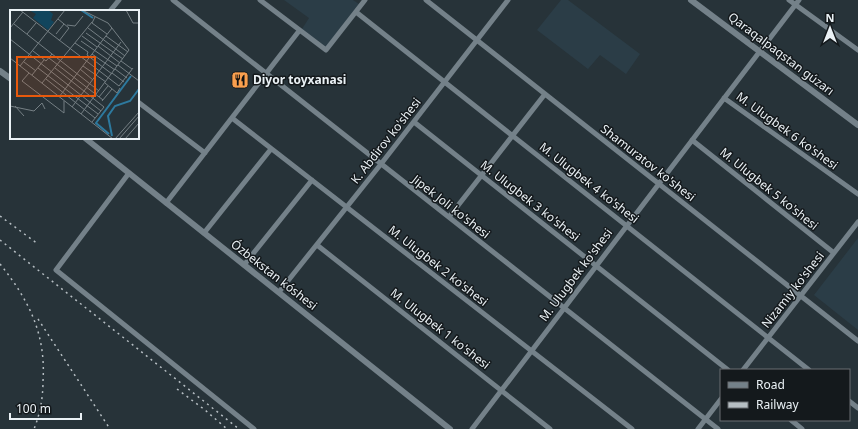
<svg xmlns="http://www.w3.org/2000/svg" width="858" height="429" viewBox="0 0 858 429" font-family="'Noto Sans',sans-serif">
<rect width="100%" height="100%" fill="#273339"/>
<path fill="#2b3d47" d="M284 0H353L359 4 326 47 302 29 309 18Z
M561 0H568L640 54 626 74 600 55 588 69 537 30Z
M858 238V330L814 295Z"/>
<g fill="none" stroke-linecap="round" stroke-linejoin="round">
<path stroke="#748189" stroke-width="5" d="M173 0 718 429
M260 0 326 50 365 0
M426 0 858 341
M789 0 858 50
M110 11 119 0
M356 12 809 370
M724 98 858 194
M138 102 205 153
M232 118 632 429
M414 122 728 370
M692 140 834 253
M129 173 56 270 254 429
M166 203 299 31
M449 217 545 94
M204 233 271 149
M317 245 550 429
M244 265 312 180
M279 292 381 164 508 0
M743 370 858 222
M849 401 858 408
M791 420 802 429
M472 429 799 0
M698 429 721 399"/>
<path stroke="#748189" stroke-width="6" d="M691 0 858 125
M0 71 11 79
M85 138 450 429"/>
<path stroke="#b6bec3" stroke-width="1.5" stroke-dasharray="2 4" stroke-linecap="butt" d="M0 216 38 244
M0 240 239 429
M0 264C29 300 46 334 43 381 43 398 40 414 34 429
M38 319 110 429
M177 389 205 410 227 429"/>
</g>
<defs>
<g id="restaurant-square" transform="scale(0.9)"><rect x="-9" y="-9" width="18" height="18" rx="4" fill="#fa9f4e" stroke="#14191c"/><path d="M-5-6h1v4h1v-4h1v4h1v-4h1v5L-1.5 .5V6h-2V.5L-5-1ZM5-6V6H3V1.5H1.5Q1.5-4 5-6Z" fill="#111"/></g>
</defs>
<g fill-rule="evenodd">
<use href="#restaurant-square" x="240" y="80"/>
</g>
<g text-anchor="middle" stroke-width="3" stroke-linejoin="round" paint-order="stroke">
<g font-size="12" fill="#eaf1f5" stroke="#14191c">
<text transform="translate(781 54) rotate(37)" y="4">Qaraqalpaqstan gúzarı</text>
<text transform="translate(787 131) rotate(36)" y="4">M. Ulugbek 6 ko'shesi</text>
<text transform="translate(386 141) rotate(-52)" y="4">K. Abdirov ko'shesi</text>
<text transform="translate(648 163) rotate(38)" y="4">Shamuratov ko'shesi</text>
<text transform="translate(589 183) rotate(38)" y="4">M. Ulugbek 4 ko'shesi</text>
<text transform="translate(769 189) rotate(39)" y="4">M. Ulugbek 5 ko'shesi</text>
<text transform="translate(530 201) rotate(38)" y="4">M. Ulugbek 3 ko'shesi</text>
<text transform="translate(451 207) rotate(38)" y="4">Jipek Joli ko'shesi</text>
<text transform="translate(438 266) rotate(38)" y="4">M. Ulugbek 2 ko'shesi</text>
<text transform="translate(274 275) rotate(38)" y="4">Ózbekstan kóshesi</text>
<text transform="translate(576 275) rotate(-53)" y="4">M. Ulugbek ko'shesi</text>
<text transform="translate(793 290) rotate(-52)" y="4">Nizamiy ko'shesi</text>
<text transform="translate(440 329) rotate(38)" y="4">M. Ulugbek 1 ko'shesi</text>
</g>
<g font-size="12" font-weight="bold" fill="#eaf1f5" stroke="#14191c" text-anchor="start">
<text x="253" y="84">Diyor toyxanasi</text>
</g>
</g>
<g transform="translate(10 10)">
<rect width="129" height="129" fill="#273339"/>
<path d="M19 0H38L43 4 41 10 44 12 38 20 23 8 26 4Z" fill="#11455d"/>
<path fill="none" stroke="#2d799e" stroke-width="2" d="M71 0 83 8M99 124 86 113 121 66M102 126 98 106 105 96 120 91 129 79"/>
<path fill="none" stroke="#757f84" stroke-width="1" d="M10 0 109 76 123 58M116 0 123 13H129M85 7 82 13 97 24M48 9 59 18 49 31M4 14 89 81M57 15 65 16 73 6M0 18 13 2M78 18 115 46M76 23 90 33M17 24 26 13M46 24 54 14M72 26 87 37M96 26 118 42M0 29 91 101M71 31 107 56M65 33 78 42 77 45 102 64M90 33 113 49M88 36 110 53M23 41 36 51 42 44M82 44 105 60M0 48 103 129M39 48 93 90M111 51 122 59M14 52 26 61M108 55 129 71M10 56 55 0M73 56 96 72M28 58 88 104M45 58 94 97 82 112M70 59 83 70M105 59 117 68M19 63 12 71 54 103V91M102 63 114 72M22 65 34 50M36 69 85 108M32 73 82 12M95 73 107 83 110 78M49 87 102 18M89 87 98 76M92 91 102 79M0 96 24 101 32 93 35 99M5 96 14 106M62 97 111 32M71 104 119 40 98 13 72 0M105 129 129 102M109 129 129 106M115 129 129 113"/>
<path fill="#e8590c" fill-opacity="0.15" stroke="#e8590c" stroke-width="2" d="M7 47H85V86H7Z"/>
<rect width="129" height="129" fill="none" stroke="#eaf1f5" stroke-width="2"/>
</g>
<rect x="720" y="369" width="130" height="52" fill="#14191c" stroke="#6a6f73"/>
<rect x="728" y="382" width="20" height="6" fill="#748189" stroke="#6a6f73"/>
<text x="756" y="389" font-size="12" fill="#eaf1f5">Road</text>
<rect x="728" y="402" width="20" height="6" fill="#b6bec3" stroke="#6a6f73"/>
<text x="756" y="409" font-size="12" fill="#eaf1f5">Railway</text>
<g transform="translate(830 28)" stroke="#14191c" stroke-width="3" paint-order="stroke">
<path d="M0-3L7 15L0 10L-7 15Z" fill="#eaf1f5"/>
<text y="-6" font-size="11" font-weight="bold" text-anchor="middle" fill="#eaf1f5">N</text>
</g>
<path d="M10 413v6h71v-6" fill="none" stroke="#eaf1f5" stroke-width="2"/>
<text x="16" y="413" font-size="12" fill="#eaf1f5" stroke="#14191c" stroke-width="3" paint-order="stroke">100 m</text>
</svg>
